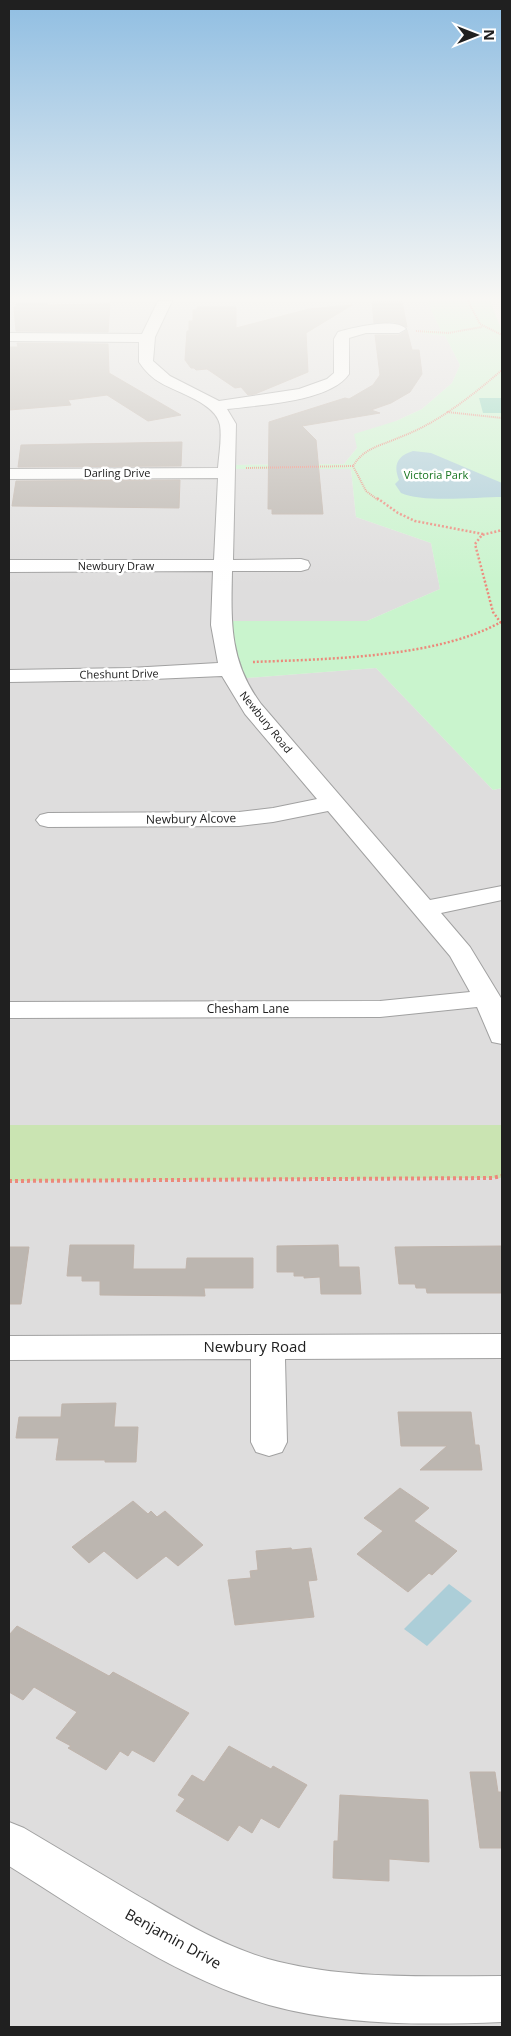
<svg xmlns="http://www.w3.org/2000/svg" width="511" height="2036" viewBox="0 0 511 2036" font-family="'Open Sans',sans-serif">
<rect width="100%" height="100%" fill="#efede7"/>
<path fill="#dedddd" d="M9 301H427L441 331 424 330 422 333 445 336 460 365 452 383 422 409 396 421 357 448 344 464 227 465 226 469H351L356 517 431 543 440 589 367 621H222L235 679 376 668 493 790 502 788V1125H9Z
M502 1178V2027H9V1181Z"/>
<path fill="#cae4b2" d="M9 1125H502V1178L9 1181Z"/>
<path fill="#c9f4cd" d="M427 301H490L502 331V788L493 790 376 668 235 679 221 621H367L440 589 431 543 356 517 351 469H226V465L344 464 357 448 354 434 396 421 422 409 452 383 460 365 445 336 422 333 424 330 441 331Z"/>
<path fill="#8dd6bb" d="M479 398H502V413H483Z"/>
<path fill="#acced8" d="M413 451 431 453 502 483V497C477 497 422 503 401 493L395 484 399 480C393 465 397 456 413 451Z
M449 1584 472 1601 427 1646 404 1629Z"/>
<path fill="#bcb6b0" stroke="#c0b4ab" d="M372 302H402L407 327 394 322 374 323Z
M47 303V305L110 304 108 332 16 331 14 307H16V304Z
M352 305 306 333 308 372 255 394 248 395 241 387 235 388 207 369 196 370 194 368H191L185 360 187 331H189V321H193V310H197V307H236V328L309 309Z
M407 330 412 350H419L422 374 410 392 391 403 371 410 380 413 302 426 316 440 323 514H272V509H268L269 422 345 398 349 399 373 385 380 375 375 335H399Z
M17 343 108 344 109 373 181 415 148 421 107 395 68 400 71 405 9 410V347H18Z
M182 442 181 466 18 467 21 445Z
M180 480 179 508 12 506 16 481Z
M70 1245H134L133 1269H186L187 1258H253V1288H204L205 1296 100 1295V1281H82V1276H67Z
M338 1245 339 1267H359L361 1294H321L320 1277 304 1278V1276H294V1272H277V1246Z
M502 1246V1293H427L426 1288H416L415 1284H399L395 1247Z
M9 1247H29L21 1304H9Z
M116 1403 114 1427H138L136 1462H105V1460H56L59 1438H16L19 1417H61L62 1404Z
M398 1412H471L475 1445H479L482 1470H420L447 1446H401Z
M400 1488 429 1508 414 1521 457 1551 432 1575 429 1573 408 1592 357 1554 383 1531 364 1518Z
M133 1501 148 1514 151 1511 157 1517 165 1511 203 1545 178 1566 166 1556 137 1579 104 1551 89 1563 72 1547Z
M291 1548 292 1550 311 1548 317 1580 308 1581 314 1617 235 1625 228 1580 251 1578 250 1571 258 1570 256 1551Z
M17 1626 109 1676 113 1672 189 1713 154 1762 132 1750 128 1756 120 1751 106 1770 68 1748 71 1746 56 1738 77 1712 34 1687 23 1700 9 1692V1635Z
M229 1746 271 1769 273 1766 307 1785 279 1828 261 1818 252 1833 239 1825 228 1841 176 1811 185 1799 178 1795 192 1775 204 1782Z
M470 1772H495L498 1792H502V1848H480Z
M340 1795 428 1800 429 1862 389 1859V1881L333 1878 334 1841H338Z"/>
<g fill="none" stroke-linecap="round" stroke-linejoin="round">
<g stroke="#a1a1a1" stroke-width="2">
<path id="minor" d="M158 301H172L155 337 153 361 170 376 219 401 299 389 327 379 334 373V339L338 332C352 328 396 317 406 329L399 333H366L349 338V374C330 402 259 405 227 409L236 424 233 560 301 559 308 561 310 565 308 569 301 571H232C231 622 229 661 261 704L430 900 502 886V900L441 913 470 947 501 998 502 1002V1044L492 1042 477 1007 380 1017 9 1018V1002L380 1001 470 992 450 956 328 811 273 822 239 826 48 827 40 825 36 820 40 815 48 813 239 812 273 808 317 799 245 714 222 676 130 680 9 682V670L130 668 218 663 211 625 213 571 9 572V560H214L218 478 9 479V469L218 468C219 455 222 438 220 425 216 403 178 393 161 383 152 378 145 371 139 362V342L9 341V333L142 334Z
M502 1334V1358L285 1359 287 1442 282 1452 269 1456 256 1452 251 1442V1359L9 1360V1336Z
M9 1822 24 1828C61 1850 98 1872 135 1894 178 1919 220 1945 268 1959 344 1980 424 1976 502 1976V2022C425 2025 344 2026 269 2005 174 1977 91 1917 9 1866Z"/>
</g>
<path stroke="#ec897b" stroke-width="2" stroke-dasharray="1 1" stroke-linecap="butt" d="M468 301 480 324 502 335
M416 331 448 333 482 327
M447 412 502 418
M246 468 353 466
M378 500 366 491 353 466C364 448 380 446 398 438 411 433 424 427 437 419 460 405 481 388 502 370"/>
<path stroke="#ec897b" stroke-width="2.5" stroke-dasharray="2 2" stroke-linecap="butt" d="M377 498 398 513 415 521 483 534
M501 623 493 612 475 544 482 535 502 530
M253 662C327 659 436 658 501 622"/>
<path stroke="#ec897b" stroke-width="4" stroke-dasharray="3 3" stroke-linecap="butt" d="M9 1181 492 1178 502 1176"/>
<use href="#minor" fill="#fff" fill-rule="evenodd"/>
</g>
<linearGradient id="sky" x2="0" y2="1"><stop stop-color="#90bee2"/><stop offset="0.51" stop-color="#f8f7f4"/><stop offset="1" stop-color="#f8f7f4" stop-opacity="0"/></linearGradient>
<rect width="511" height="586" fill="url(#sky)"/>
<g text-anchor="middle" stroke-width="5" stroke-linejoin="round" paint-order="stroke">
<g font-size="11" fill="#202020" stroke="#fff">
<text x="117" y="477">Darling Drive</text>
<text x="116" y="570">Newbury Draw</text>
<text transform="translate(119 674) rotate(-1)" y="4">Cheshunt Drive</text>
<text transform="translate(266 722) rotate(51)" y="4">Newbury Road</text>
</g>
<g font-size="11" fill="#177420" stroke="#fff">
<text x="436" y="479">Victoria Park</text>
</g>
<g font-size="12" fill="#202020" stroke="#fff">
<text transform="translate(191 819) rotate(-1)" y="4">Newbury Alcove</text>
<text x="248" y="1013">Chesham Lane</text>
</g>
<g font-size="15" fill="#202020" stroke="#fff">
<text x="255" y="1352">Newbury Road</text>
<text transform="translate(173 1939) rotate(29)" y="5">Benjamin Drive</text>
</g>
</g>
<rect width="511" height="2036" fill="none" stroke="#202020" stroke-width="20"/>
<g transform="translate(476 35) rotate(90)" stroke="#ffffff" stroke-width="4" paint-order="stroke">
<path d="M0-4L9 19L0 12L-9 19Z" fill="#202020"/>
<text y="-8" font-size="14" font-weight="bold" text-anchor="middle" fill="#202020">N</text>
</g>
</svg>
